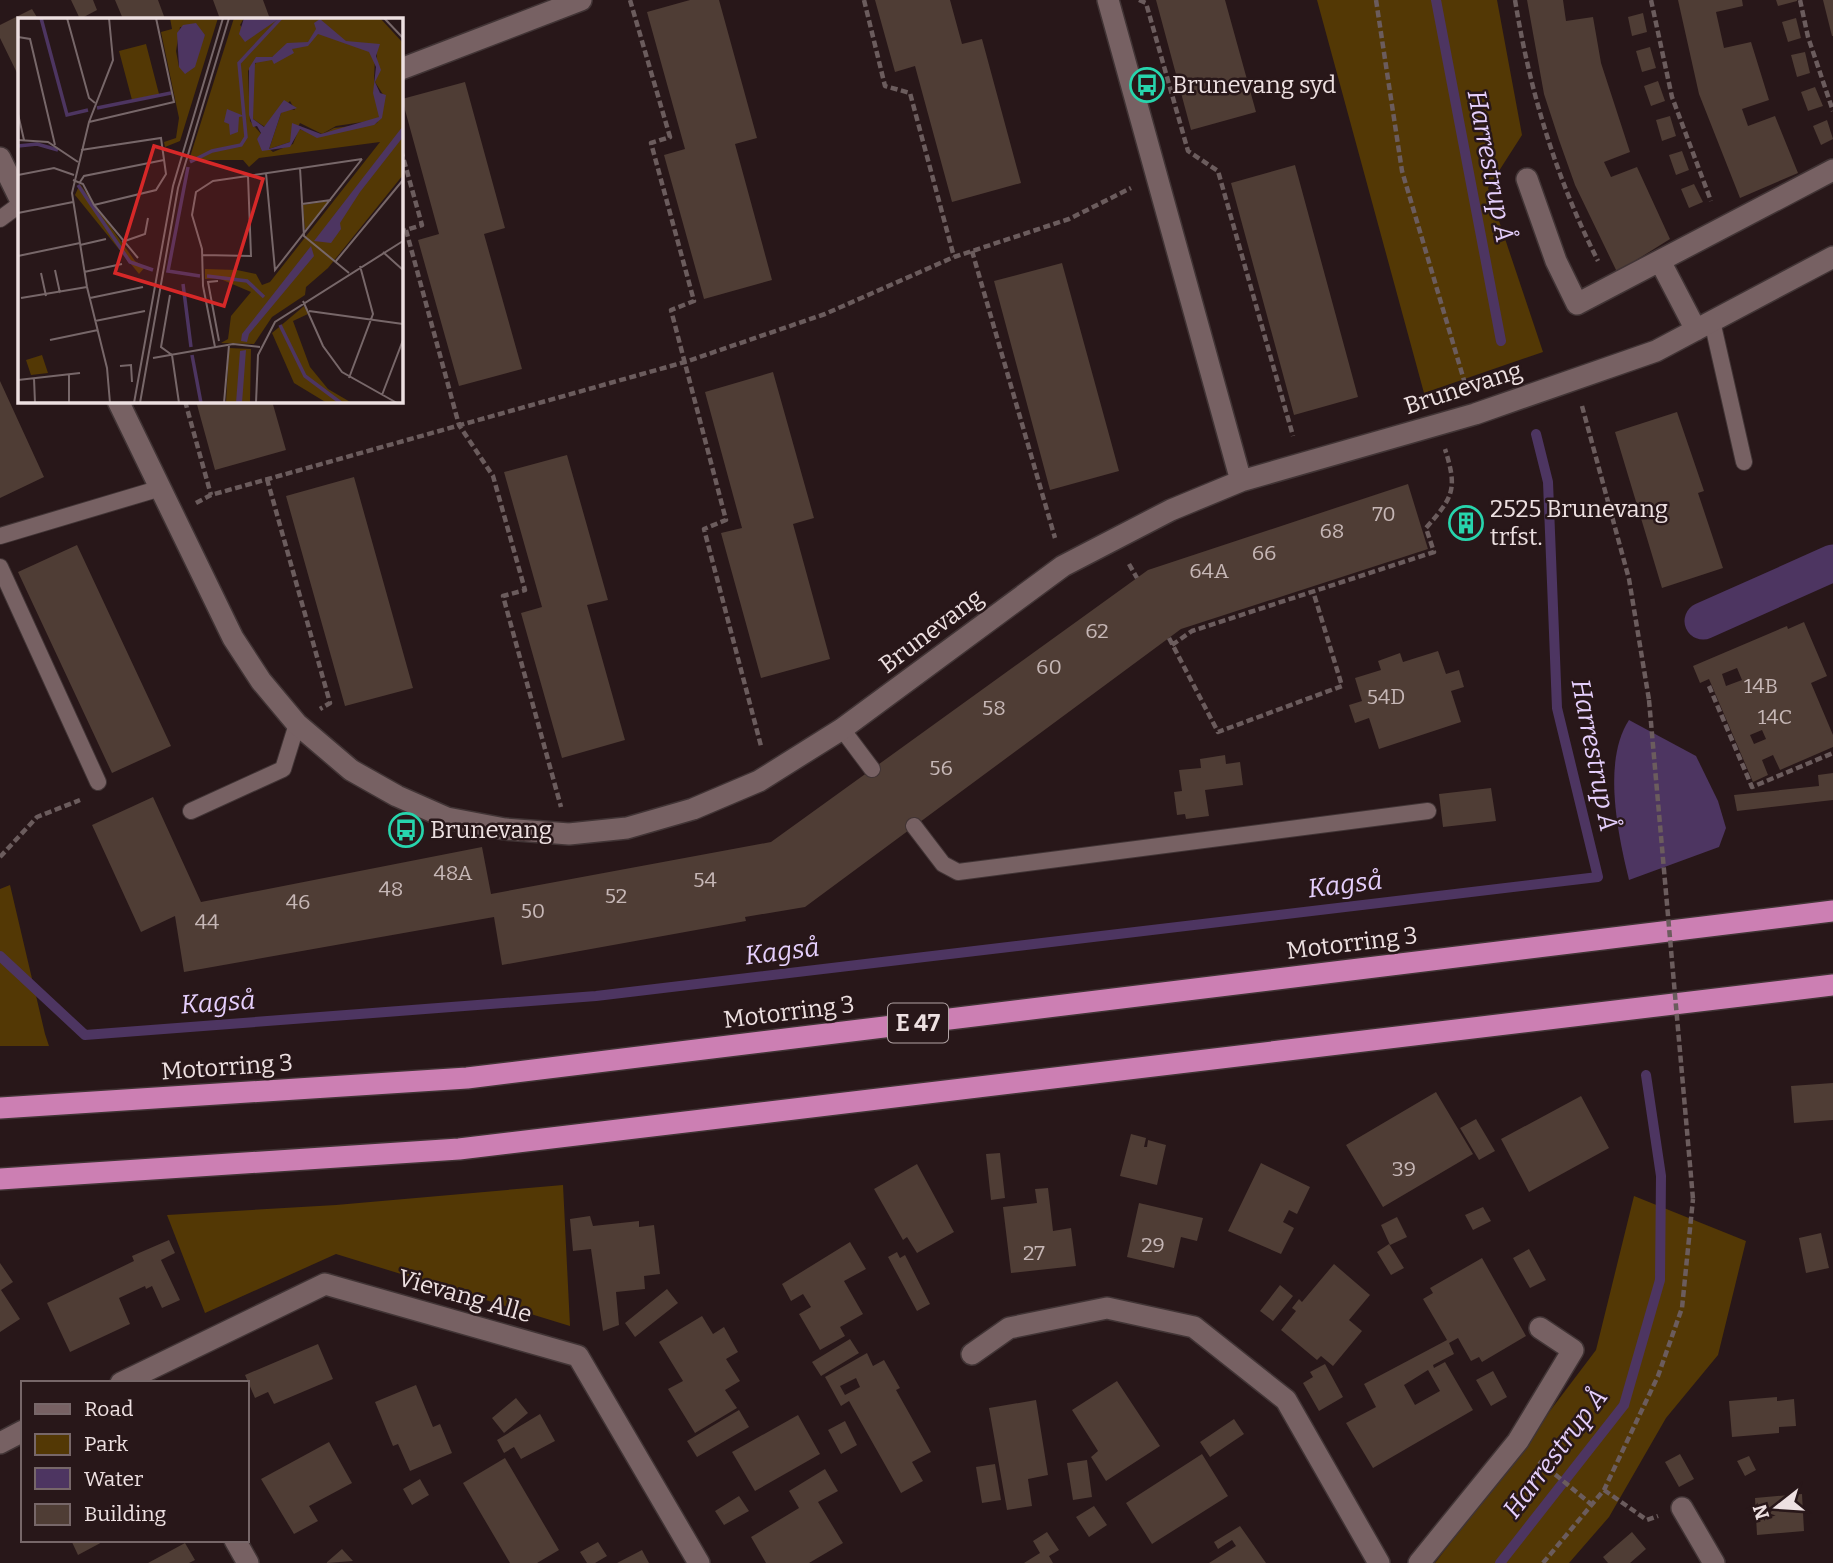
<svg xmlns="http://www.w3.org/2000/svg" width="1833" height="1563" viewBox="0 0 1833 1563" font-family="Bitter,serif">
<rect width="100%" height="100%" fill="#281719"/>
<path fill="#533805" d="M1317 0H1497L1522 135 1488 188 1543 352 1424 393Z
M10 885 45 1034 49 1046H0V889Z
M563 1185 570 1326 336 1254 205 1313 167 1215 336 1205Z
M1634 1196 1746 1241 1718 1355 1666 1418 1609 1517 1569 1563H1435L1596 1350Z"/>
<path fill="#4d3561" d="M1629 720 1696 756 1718 801 1726 828 1719 847 1629 880C1618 835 1602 761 1629 720Z"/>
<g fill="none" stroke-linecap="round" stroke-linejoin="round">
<path stroke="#4d3561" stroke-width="10" d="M1436 0 1501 341
M0 956 85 1035 596 996 1598 877 1557 708 1548 482 1536 434
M1500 1563 1624 1405 1660 1280 1661 1176 1646 1075"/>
<path stroke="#4d3561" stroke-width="37" d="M1703 621 1833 563"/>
</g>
<path fill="#4f3d35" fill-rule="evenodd" d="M71 0H93L97 10 80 19Z
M115 0H158L165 19H123Z
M213 0H263L270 19H220Z
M690 0H719L757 138 735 144 772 280 704 299 664 155 685 149 647 12Z
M875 0H950L962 44 982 39 1021 183 952 202 915 66 895 72Z
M1156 0H1225L1256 112 1191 130Z
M1527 0H1563L1566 21 1593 17 1601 63 1630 152 1604 162 1611 177 1637 167 1670 239 1617 272 1575 185 1559 140 1544 94Z
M1678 0H1742L1743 6 1716 12 1724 48 1751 42 1769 100 1742 109 1748 126 1775 116 1798 173 1740 198 1699 94Z
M1776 0H1797V1L1778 6Z
M1823 0H1833V36H1832Z
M32 9 38 19H19V77L0 38V25Z
M1643 13 1647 32 1632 36 1628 17Z
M1796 18 1801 38 1788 42 1782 22Z
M1650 47 1656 68 1642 72 1636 51Z
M1805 52 1810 73 1797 77 1791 55Z
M1658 81 1665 101 1651 106 1644 86Z
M465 82 505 228 484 234 522 369 459 386 418 240 439 234 402 99Z
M1815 87 1823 106 1808 111 1801 92Z
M1670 116 1676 136 1662 141 1656 120Z
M1827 120 1833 139 1821 145 1813 126Z
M1682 151 1689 170 1676 175 1669 155Z
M1295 165 1358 397 1294 415 1231 183Z
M1694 184 1703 202 1689 208 1681 189Z
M1062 263 1119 471 1050 490 994 281Z
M773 372 814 518 793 524 830 659 761 678 721 533 742 528 705 392Z
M0 381 44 477 0 498Z
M196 401H272L286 450 215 470Z
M1677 412 1704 491 1698 493 1723 568 1662 588 1615 432Z
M567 455 608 600 587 605 625 740 562 758 521 613 542 607 504 472Z
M354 477 413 688 345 706 286 496Z
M1408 484 1428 549 1181 629 805 907 745 917 746 921 502 965 494 917 184 972 175 916 141 932 92 825 153 797 201 902 482 847 491 894 771 842 1148 570Z
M1472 505 1479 536 1461 541 1453 510Z
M77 545 171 746 112 773 18 572Z
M1804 622 1827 676 1811 683 1833 735V747L1780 770 1773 755 1762 760 1768 775 1753 782 1709 679 1700 683 1693 666 1787 626 1788 629ZM1737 668 1742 680 1726 686 1722 674ZM1762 730 1766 739 1754 744 1750 735Z
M1438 651 1446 674 1459 670 1464 687 1451 691 1461 722 1379 749 1369 718 1355 723 1349 705 1362 701 1355 678 1381 670 1378 661 1400 653 1403 662Z
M1225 755 1226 764 1240 762 1243 785 1205 790 1209 816 1186 819 1185 814 1177 815 1174 792 1182 791 1179 770 1201 768 1200 759Z
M1833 773V800L1737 811 1734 795 1819 786 1818 775Z
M1491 788 1496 821 1443 827 1439 794Z
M1833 1083V1120L1794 1123 1791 1086Z
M1436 1092 1473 1154 1383 1207 1346 1145Z
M1581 1096 1609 1148 1529 1192 1501 1139Z
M1476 1119 1495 1151 1479 1160 1460 1128Z
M1131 1134 1146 1138 1144 1147H1147L1148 1140 1166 1145 1157 1185 1120 1176Z
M1000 1153 1005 1198 991 1200 986 1154Z
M1261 1163 1310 1187 1297 1214 1289 1210 1283 1222 1294 1228 1281 1254 1228 1231Z
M917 1164 954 1232 917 1253 907 1237 903 1240 874 1189Z
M1048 1188 1053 1231 1071 1228 1076 1266 1011 1273 1003 1207 1037 1203 1035 1189Z
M1139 1203 1203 1218 1197 1241 1181 1237 1174 1268 1127 1257Z
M1483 1207 1491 1221 1473 1230 1465 1215Z
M590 1216 593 1226 639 1221V1227L654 1225 660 1274 644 1276 645 1289 616 1292 619 1325 603 1331 591 1249 573 1251 570 1219Z
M1397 1217 1407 1237 1390 1245 1381 1225Z
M1821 1233 1829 1268 1806 1273 1799 1238Z
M169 1240 175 1253 161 1260 180 1300 162 1308 152 1286 146 1289 145 1286 119 1298 130 1324 70 1352 47 1303 134 1261 132 1256Z
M850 1242 866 1269 844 1281 863 1314 840 1327 845 1336 820 1350 799 1314 811 1307 803 1294 791 1301 782 1284Z
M1389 1244 1404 1268 1391 1275 1377 1252Z
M1529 1249 1546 1280 1530 1288 1513 1258Z
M897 1252 900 1258 905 1255 930 1304 917 1311 888 1257Z
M1482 1258 1526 1336 1482 1362 1479 1357 1471 1361 1458 1338 1449 1343 1454 1354 1433 1365 1434 1368 1445 1362 1473 1410 1373 1468 1346 1423 1376 1407 1364 1384 1447 1340 1423 1299 1433 1293 1430 1288ZM1428 1370 1440 1391 1415 1405 1404 1385Z
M0 1263 13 1282 1 1290 20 1319 0 1332Z
M1334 1264 1370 1295 1349 1320 1362 1331 1333 1366 1321 1356 1317 1360 1281 1330 1296 1311 1292 1308 1299 1299 1302 1302Z
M1280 1285 1293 1296 1273 1321 1260 1311Z
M667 1289 678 1303 635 1337 625 1323Z
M702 1316 713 1334 724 1327 738 1352 726 1359 740 1381 725 1390 737 1408 695 1433 668 1389 683 1381 659 1342Z
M850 1339 859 1353 821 1376 812 1362Z
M318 1344 333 1379 274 1404 268 1392 255 1398 245 1375Z
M867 1353 873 1366 884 1360 900 1388 896 1390 931 1452 912 1462 923 1481 901 1493 849 1401 841 1406 825 1377ZM856 1378 860 1387 845 1395 840 1386Z
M1325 1364 1343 1397 1319 1411 1303 1383 1313 1377 1310 1372Z
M1493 1371 1507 1397 1491 1406 1476 1380Z
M1117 1381 1160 1446 1106 1481 1091 1457 1098 1451 1072 1410Z
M416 1385 433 1427 440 1424 452 1453 410 1471 398 1444 393 1446 375 1402Z
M1777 1397V1401L1794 1399 1796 1426 1779 1427V1433L1732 1437 1729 1401Z
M516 1398 528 1413 504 1433 492 1418Z
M1036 1400 1048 1475 1028 1479 1032 1506 1007 1510 989 1408Z
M739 1410 749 1427 697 1457 687 1441Z
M540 1414 555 1441 521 1459 514 1447 504 1453 497 1440Z
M798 1415 820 1454 755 1491 732 1452Z
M1234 1419 1244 1434 1210 1457 1200 1442Z
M845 1421 857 1445 841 1454 828 1430Z
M329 1442 352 1483 309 1506 318 1521 294 1534 261 1479Z
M1202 1454 1228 1496 1152 1544 1126 1503Z
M1680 1454 1694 1479 1679 1487 1665 1462Z
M1749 1456 1756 1470 1745 1476 1737 1461Z
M505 1458 559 1550 537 1563H510L463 1483Z
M1087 1460 1092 1497 1073 1500 1067 1463Z
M995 1464 1001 1500 982 1503 976 1467Z
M825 1469 838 1491 818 1502 843 1543 809 1563H766L751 1537 799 1508 789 1491Z
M420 1479 429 1495 412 1505 403 1489Z
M1802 1494 1804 1531 1757 1535 1755 1498Z
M739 1496 749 1511 724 1525 715 1511Z
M1094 1506 1107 1525 1089 1537 1076 1517Z
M1240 1526 1266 1563H1209L1236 1546 1232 1540 1218 1549 1214 1542Z
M1047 1532 1059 1550 1049 1556 1053 1563H1024L1040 1553 1033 1541Z
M1632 1532 1646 1549 1630 1563H1608L1603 1557Z
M71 1540H106L78 1555Z
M598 1542 607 1556 595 1563H587L580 1552Z
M185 1543 195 1560 189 1563H148Z
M342 1549 353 1561 326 1563Z
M642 1550 649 1563H617Z"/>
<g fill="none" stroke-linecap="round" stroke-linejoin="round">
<g stroke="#413435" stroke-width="18">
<path id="lane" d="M0 219 19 205
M1712 321 1744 462
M0 536 161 488
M0 567 98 782
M842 729 872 769
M191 811 283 769 297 724
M914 826 943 864 958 872 1428 811"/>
</g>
<g stroke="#413435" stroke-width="24">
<path id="street" d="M1108 0 1241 481
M401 69 581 0
M0 158 19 197
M1527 179 1556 261 1577 304 1833 170
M1660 261 1696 330
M118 401 233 638 261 681 297 724 351 770 397 796 447 818 505 829 569 834 627 828 693 809 759 781 842 729 1063 566 1171 510 1241 481 1475 414 1656 351 1833 257
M972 1354 1009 1328 1107 1308 1194 1327 1286 1400 1379 1563
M121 1383 325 1284 578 1356 699 1563
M0 1443 23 1431
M1682 1508 1714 1563
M235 1540 248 1563
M1419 1563 1518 1441 1573 1350 1540 1328"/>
</g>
<g stroke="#413435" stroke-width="24">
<path id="highway" d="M0 1108 467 1078 1833 911
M0 1179 459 1149 1833 985"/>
</g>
<path stroke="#6b5c5d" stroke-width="4.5" stroke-dasharray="7 3.5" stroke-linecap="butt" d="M630 0 670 137 651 143 694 301 671 310 726 520 704 529 761 746
M864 0 885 86 910 93 954 257
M1139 0 1146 3 1188 151 1218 171 1293 436
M1376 0 1402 171 1466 387
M1515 0C1530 92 1556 178 1598 261
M1651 0 1672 97 1711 201
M1800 0 1808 37 1833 111
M401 150 422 225 406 230 459 425 493 476 525 590 503 596 561 807
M972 251 1055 538
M185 401 211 495
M1582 406 1629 579 1649 700
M267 479 330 703 320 709
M196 503 211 495 685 362 825 314 954 257 1069 219 1131 188
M1129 564 1137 578
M1169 638 1218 732 1342 686 1313 591
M1172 645 1192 631 1434 552 1426 528C1453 497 1458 490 1445 449
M1709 686 1752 787 1833 753
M0 857 37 817 80 800
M1539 1461 1592 1505
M1604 1490 1647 1520 1658 1516
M1543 1563 1604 1490 1658 1376 1682 1308 1693 1199"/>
<use href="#lane" stroke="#776163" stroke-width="16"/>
<use href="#street" stroke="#776163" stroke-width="21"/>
<use href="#highway" stroke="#cc7fb3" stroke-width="21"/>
<path stroke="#6b5c5d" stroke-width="4.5" stroke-dasharray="7 3.5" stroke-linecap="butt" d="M1649 700 1693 1199"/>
</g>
<defs>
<g id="bus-ring" transform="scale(1.75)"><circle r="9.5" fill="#281719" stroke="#27d5ad" stroke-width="1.5"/><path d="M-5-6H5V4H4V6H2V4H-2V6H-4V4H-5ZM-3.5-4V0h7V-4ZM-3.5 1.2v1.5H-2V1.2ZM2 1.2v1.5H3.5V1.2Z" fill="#27d5ad"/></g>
<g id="building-ring" transform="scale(1.75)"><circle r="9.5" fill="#281719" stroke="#27d5ad" stroke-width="1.5"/><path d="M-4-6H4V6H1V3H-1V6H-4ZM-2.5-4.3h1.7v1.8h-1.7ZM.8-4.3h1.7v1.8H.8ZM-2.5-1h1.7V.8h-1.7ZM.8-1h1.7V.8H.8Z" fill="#27d5ad"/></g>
</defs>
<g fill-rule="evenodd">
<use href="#bus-ring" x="1147" y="85"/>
<use href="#building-ring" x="1466" y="523"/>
<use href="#bus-ring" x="406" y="830"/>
</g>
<g text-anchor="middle" stroke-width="5" stroke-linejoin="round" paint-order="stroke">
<g font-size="21" fill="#c6b7b6">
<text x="1384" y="521">70</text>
<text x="1332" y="538">68</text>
<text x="1264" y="560">66</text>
<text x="1209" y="578">64A</text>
<text x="1097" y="638">62</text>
<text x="1049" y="674">60</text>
<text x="1761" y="693">14B</text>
<text x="1386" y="704">54D</text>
<text x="994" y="715">58</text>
<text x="1775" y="724">14C</text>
<text x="941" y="775">56</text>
<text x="453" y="880">48A</text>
<text x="705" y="887">54</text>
<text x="391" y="896">48</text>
<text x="616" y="903">52</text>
<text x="298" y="909">46</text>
<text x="533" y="918">50</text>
<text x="207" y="929">44</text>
<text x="1404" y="1176">39</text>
<text x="1153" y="1252">29</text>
<text x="1034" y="1260">27</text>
</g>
<rect fill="#281719" stroke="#b2a4a5" stroke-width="2" x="888" y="1003.5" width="60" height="39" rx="5"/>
<g font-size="23" font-weight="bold" fill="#ede0e1">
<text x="918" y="1031">E 47</text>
</g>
<g font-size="24" fill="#ede0e1" stroke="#281719" text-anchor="start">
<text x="1172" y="93">Brunevang syd</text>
<text x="1490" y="517">2525 Brunevang<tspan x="1490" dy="28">trfst.</tspan></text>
<text x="430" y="838">Brunevang</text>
</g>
<g font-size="24" fill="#ede0e1" stroke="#281719">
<text transform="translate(1463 388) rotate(-18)" y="8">Brunevang</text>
<text transform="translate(931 631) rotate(-37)" y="8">Brunevang</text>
<text transform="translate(1352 943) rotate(-7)" y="8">Motorring 3</text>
<text transform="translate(789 1012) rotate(-7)" y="8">Motorring 3</text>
<text transform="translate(227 1067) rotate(-4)" y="8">Motorring 3</text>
<text transform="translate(465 1296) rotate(16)" y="8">Vievang Alle</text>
</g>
<g font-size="26" font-style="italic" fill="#e5cffc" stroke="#281719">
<text transform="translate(1491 166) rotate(79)" y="9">Harrestrup Å</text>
<text transform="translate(1595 755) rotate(79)" y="9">Harrestrup Å</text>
<text transform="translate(1345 884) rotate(-7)" y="9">Kagså</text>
<text transform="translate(782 951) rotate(-7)" y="9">Kagså</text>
<text transform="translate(218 1002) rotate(-4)" y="9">Kagså</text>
<text transform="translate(1555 1453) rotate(-53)" y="9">Harrestrup Å</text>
</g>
</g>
<g transform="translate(18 18)">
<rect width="385" height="385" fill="#281719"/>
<path d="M152 0H200L162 123 147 129 146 124 158 120 161 100 143 14 154 11ZM162 9 187 17 161 49 158 33ZM216 0H226L222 7 231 18 257 0H362L385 25V157L310 250 288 269 287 277 254 299 236 326 203 325 210 321 213 298 233 274 200 260 187 261V251L219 252 238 256 244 267 252 264 362 124 241 140 231 149 225 142H171ZM345 26 358 27 360 55 357 64 366 78 363 95 359 105 316 110 301 118 281 111 275 126 255 134 239 121 244 117 232 103 230 53 237 42 254 39 274 27H280L258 41 239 43 234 51 235 101 247 109 272 83 277 92 267 90 263 95 251 131 272 124 282 105 304 116 318 108 358 102 362 98 356 61 357 39ZM128 26 141 76 114 82 101 33ZM62 166 117 243 127 249 121 256 57 177ZM311 183 287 212 285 187ZM286 288 290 296 275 303 292 349 310 371 334 385H309L276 365 254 315ZM211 330 233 331 232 385H208ZM24 337 30 355 13 357 8 342Z" fill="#533805" fill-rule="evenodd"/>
<path d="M226 0H262L227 24 221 16ZM302 1 328 23 362 26 358 38 363 52 357 64 362 75 368 77 364 100 356 107 299 120 282 111 272 129 244 133 239 121 243 115 239 108 235 109 231 97V50L238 39H254L269 25 290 24 298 11 296 5ZM300 16 351 34 358 49 355 75 361 99 303 116 274 105 272 124 251 131 263 95 279 90 266 82 246 109 235 101 237 45 254 42 256 46 276 35 274 31 290 28ZM178 5 187 17 177 49 167 56 161 49 159 15 165 7ZM209 91 226 98 221 99 220 114 212 117 211 106 206 104ZM385 108V119L342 174 322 205 323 211 313 225 296 223ZM293 228 296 238 231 316 229 324 223 323 224 316ZM228 332 224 385H218L222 333Z" fill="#4d3561" fill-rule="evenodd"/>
<path fill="none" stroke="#4d3561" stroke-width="3.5" d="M23 0 49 97 70 92M79 90 153 75M0 128 19 126 40 132M172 144 194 133 223 127 228 119 221 45 263 0M170 149 150 253 182 258M60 167 112 244 135 252M189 258 229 263 246 279M165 266 173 329M262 307 287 358 323 385M174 337 183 385"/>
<path fill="none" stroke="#776769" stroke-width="2" d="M49 0 71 80 77 85M91 0 95 42 71 104 54 175 69 269 89 350 92 385M366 0 385 20M0 19 12 21 37 127M0 96 6 122M71 104 156 84 138 0M0 122 30 124 60 144M63 132 143 120 148 156 138 172 76 187M282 150 286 218 331 255M248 155 257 252 344 141M0 157 36 150 56 157M55 162 65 166 76 187 120 240M62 164 66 158 146 142M284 186 313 182M0 195 55 184M104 224 127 216 130 200M62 227 88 221M365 234 385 252M185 237 233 238 230 158M0 238 62 225M318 243 385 162M37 252 42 275M66 254 104 246M23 255 28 278M200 263 190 264 201 323M152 277 143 329 154 337M3 280 69 269M72 280 125 269M285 283 305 328 324 354 379 385M291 293 385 306M77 303 127 293M32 322 80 312M197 329 185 268 184 231 174 197 178 174 195 163 344 141M154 337 161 385M135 340 215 326 242 329M102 348 113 347 114 364M51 357V385M16 360 17 385M331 360 355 296 342 248M0 362 62 355M364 377 385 322M116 385 155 168 205 0M122 385 160 170 211 0M206 385 211 327M238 385 240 337 257 304 385 223"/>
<path fill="#d62828" fill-opacity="0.15" stroke="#d62828" stroke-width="3.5" d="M136 128 245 161 206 288 97 255Z"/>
<rect width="385" height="385" fill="none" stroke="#ede0e1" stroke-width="3.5"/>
</g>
<rect x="21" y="1381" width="228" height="161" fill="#281719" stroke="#776769" stroke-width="2"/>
<rect x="35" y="1404" width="35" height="10" fill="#776163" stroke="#776769" stroke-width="2"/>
<text x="84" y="1416" font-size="21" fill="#ede0e1">Road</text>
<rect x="35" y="1434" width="35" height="21" fill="#533805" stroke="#776769" stroke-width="2"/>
<text x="84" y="1451" font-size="21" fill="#ede0e1">Park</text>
<rect x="35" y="1468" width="35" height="21" fill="#4d3561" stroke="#776769" stroke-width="2"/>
<text x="84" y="1486" font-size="21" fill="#ede0e1">Water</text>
<rect x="35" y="1504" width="35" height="21" fill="#4f3d35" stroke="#776769" stroke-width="2"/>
<text x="84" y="1521" font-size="21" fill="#ede0e1">Building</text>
<g transform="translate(1777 1507) rotate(253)" stroke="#281719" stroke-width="5" paint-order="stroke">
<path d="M0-5L12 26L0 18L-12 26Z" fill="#ede0e1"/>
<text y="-10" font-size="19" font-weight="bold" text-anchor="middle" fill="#ede0e1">N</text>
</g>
</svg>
